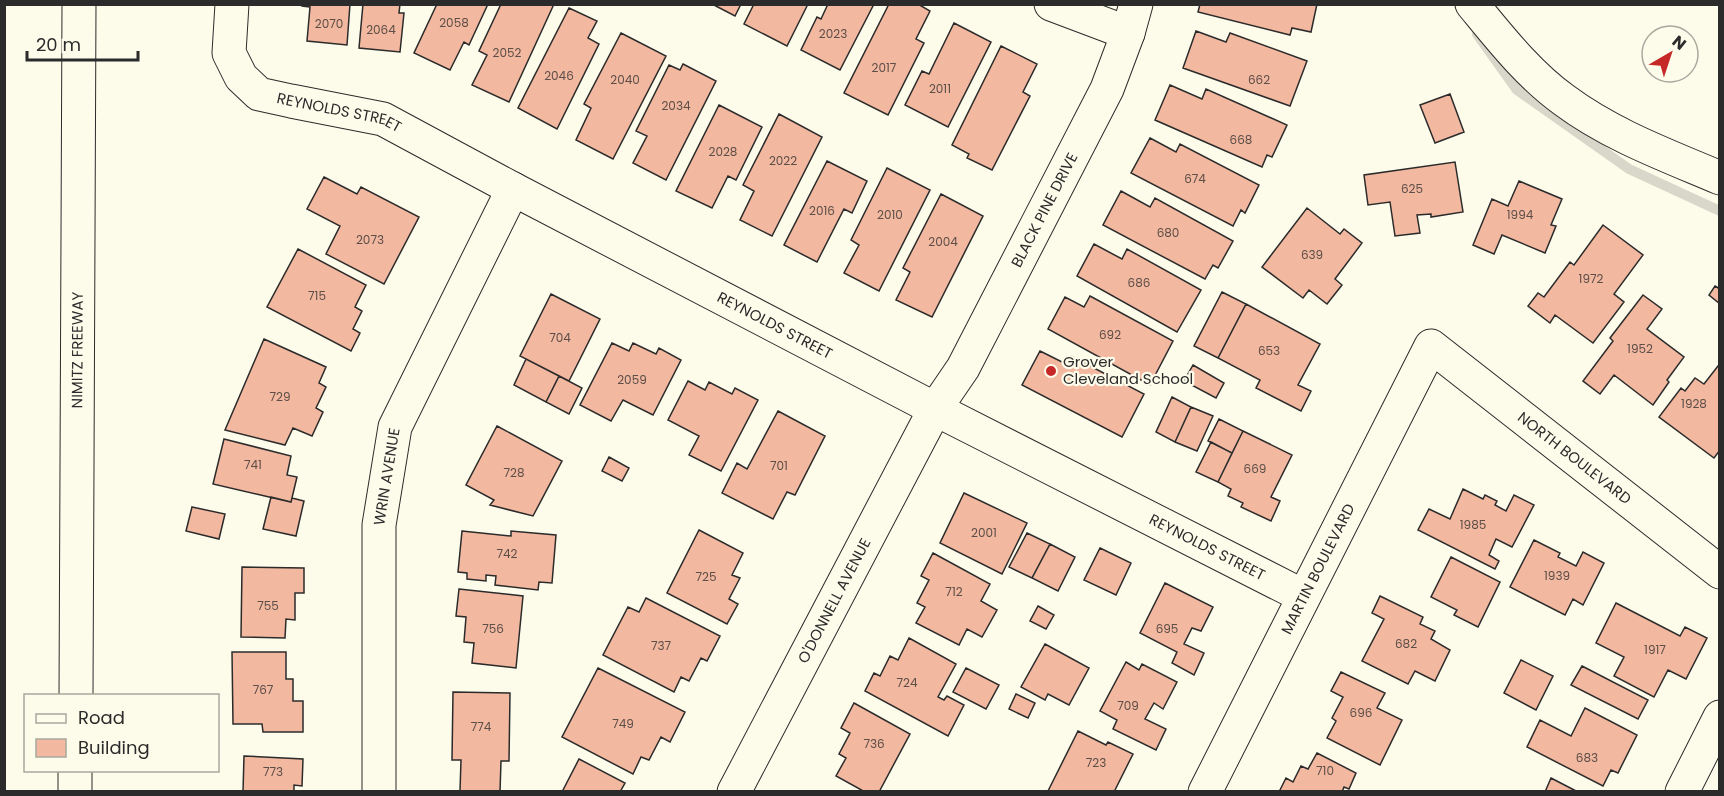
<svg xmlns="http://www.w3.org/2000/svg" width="1724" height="796" viewBox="0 0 1724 796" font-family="Poppins,sans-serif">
<rect width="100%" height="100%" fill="#fdfbea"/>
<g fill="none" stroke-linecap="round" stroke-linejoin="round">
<path stroke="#d8d7c9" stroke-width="10" d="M1477 34 1517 90 1629 169 1720 211"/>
</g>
<path fill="#f2b8a0" stroke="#2b2b2b" stroke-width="1.5" d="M302 4H350L347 45 307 41 310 7 302 6Z
M363 4H400L399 13H404L400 52 359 48Z
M437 4H488L469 45 464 42 450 70 414 53Z
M501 4H554L509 102 472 85 487 55 479 51Z
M712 4H741L735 16Z
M754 4H808L787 46 744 24Z
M828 4H874L840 70 801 50 817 17 821 19Z
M889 4H918L930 11 916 39 924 43 888 115 844 93Z
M1200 4H1317L1311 32 1292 28 1290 35 1198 12Z
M569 8 597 21 588 38 599 44 557 129 518 108Z
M954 23 991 42 948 127 905 105 922 71 929 74Z
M1196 31 1226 42 1230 33 1307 61 1290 106 1183 68Z
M621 33 666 56 613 159 576 140 591 108 584 104Z
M1001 46 1037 64 1023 92 1030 96 992 170 967 158 969 154 952 145Z
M683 64 716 81 666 180 633 163 647 136 636 131 669 65 680 70Z
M1170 85 1202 99 1206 89 1287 125 1272 157 1267 155 1262 167 1155 120Z
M1450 94 1464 132 1435 143 1420 105Z
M719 105 762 127 736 180 728 176 712 208 676 191Z
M779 114 822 137 772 236 740 220 754 191 743 185Z
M1150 138 1176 152 1180 144 1259 185 1245 213 1241 210 1233 226 1131 173Z
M827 161 867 181 852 213 844 209 817 262 784 245Z
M1455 162 1463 212 1431 217V214L1417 215 1420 233 1395 236 1390 202 1368 205 1364 175Z
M887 168 930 190 879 291 844 273 859 245 851 240Z
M324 177 357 194 361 187 419 217 384 284 326 254 340 226 307 209Z
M1519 181 1562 199 1551 225 1556 226 1545 253 1502 235 1494 254 1473 245 1492 199 1508 206Z
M1121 191 1150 207 1155 198 1233 241 1218 268 1213 265 1205 279 1103 225Z
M941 194 983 216 932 317 896 300 910 272 903 268Z
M1307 208 1340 234 1344 229 1362 243 1335 279 1342 285 1327 304 1309 290 1303 298 1262 267Z
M1603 225 1643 255 1614 294 1624 302 1593 343 1555 315 1550 323 1528 306 1538 293 1544 297 1570 262 1574 265Z
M1094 244 1122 259 1127 249 1201 290 1177 332 1077 276Z
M298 249 366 285 355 307 362 311 353 329 360 333 351 351 267 307Z
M1715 286 1720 289V304L1709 295Z
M1222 292 1246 304 1218 358 1194 346Z
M551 294 600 319 569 381 520 356Z
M1643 295 1662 309 1647 329 1684 357 1667 380 1669 382 1653 405 1614 375 1600 394 1583 381 1613 341 1610 338Z
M1090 296 1173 341 1150 385 1048 329 1065 297 1084 307Z
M1246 304 1320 344 1298 385 1311 391 1301 411 1256 388 1260 380 1218 358Z
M264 339 326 367 319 383 326 387 316 408 323 412 312 436 293 428 285 445 225 430Z
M612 343 629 351 633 343 656 354 659 348 681 360 653 415 623 400 611 421 580 405Z
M1040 351 1066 364 1071 356 1144 394 1122 437 1022 385Z
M526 359 559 376 546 402 514 385Z
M1193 365 1224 383 1216 398 1184 381Z
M1718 366 1720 367V450L1714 458 1659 417 1681 388 1685 391 1695 378 1704 384Z
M559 376 582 388 569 414 546 402Z
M688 381 705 390 709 382 732 394 735 388 758 400 721 471 689 455 699 436 668 420Z
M1172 397 1191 407 1175 442 1156 432Z
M1191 407 1213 416 1197 451 1175 442Z
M778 411 825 436 795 495 787 492 773 519 722 493 737 463 747 469Z
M1219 419 1243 431 1232 453 1208 441Z
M497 426 562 461 533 516 490 505 494 500 466 485Z
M1243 431 1292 455 1271 497 1280 501 1271 521 1241 507 1243 503 1228 496 1231 489 1218 482Z
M224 439 291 456 287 475 297 477 291 502 213 484Z
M1211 442 1232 453 1218 482 1196 472Z
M609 457 629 468 622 481 602 471Z
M1463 489 1483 499 1485 495 1497 501 1495 505 1506 511 1514 495 1534 505 1512 547 1496 539 1489 555 1499 561 1495 569 1418 530 1429 509 1450 519Z
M964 493 1027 523 1002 574 940 543Z
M271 497 291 502 292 498 304 501 296 536 263 529Z
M192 507 225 514 219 539 186 531Z
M699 530 743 553 732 575 740 578 729 599 738 604 727 624 667 593Z
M462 531 511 536V531L556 535 552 583 539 582 538 590 495 585 496 576 486 575V581L467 579V573L458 572Z
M1027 533 1050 544 1032 578 1009 567Z
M1534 540 1560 553 1558 557 1576 566 1583 552 1604 563 1583 605 1573 599 1565 615 1510 587Z
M1050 544 1075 557 1058 591 1032 578Z
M1100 548 1131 563 1116 595 1084 580Z
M933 553 990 584 981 601 997 610 982 637 967 629 959 645 916 623 925 607 917 603 929 580 921 576Z
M1451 557 1500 582 1478 627 1454 615 1457 610 1431 597Z
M242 567 304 568V593H295V620L286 619 285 638 241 637Z
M1165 583 1213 607 1201 631 1192 628 1184 644 1204 653 1194 675 1172 663 1177 652 1140 633Z
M459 589 523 596 516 668 472 663 474 643 464 642 466 617 456 616Z
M1380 596 1423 617 1420 624 1435 631 1431 639 1450 650 1435 681 1415 671 1408 684 1362 661 1384 619 1372 613Z
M646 598 720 636 707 661 701 658 689 681 681 677 674 692 603 655 628 607 639 612Z
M1616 603 1680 636 1685 627 1707 638 1686 679 1668 670 1654 697 1614 676 1624 657 1596 643Z
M1038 606 1054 615 1046 629 1030 621Z
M909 638 956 664 938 697 944 700 947 696 964 705 948 736 865 691 874 673 880 676 890 656 898 660Z
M1045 644 1089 668 1069 705 1048 694 1045 700 1021 687Z
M232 652H286V679H293V701H303V732H263L262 724H233Z
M1521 660 1553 676 1536 710 1504 693Z
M1126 662 1139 670 1142 664 1177 682 1163 709 1154 703 1145 719 1166 729 1156 750 1113 729 1117 720 1100 711Z
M1582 666 1648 700 1638 719 1571 685Z
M598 668 685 712 670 742 661 737 649 760 641 757 633 774 562 737Z
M966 668 999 685 986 709 953 692Z
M1341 672 1385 693 1377 708 1402 720 1380 765 1327 738 1336 721 1332 718 1343 697 1331 691Z
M453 692 510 693 509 761H501L500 792 460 791 461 760H452Z
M1016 694 1035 703 1028 718 1009 709Z
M854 703 910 734 879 792H865L836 776 846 758 839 754 850 733 841 728Z
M1585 708 1637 735 1618 773 1611 770 1603 786 1527 747 1540 720 1571 736Z
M1078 731 1106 745 1108 742 1133 754 1114 792 1048 791Z
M1317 753 1356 773 1349 789 1344 787 1342 792H1279L1286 778 1293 782 1301 766 1308 769Z
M244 756 303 759 302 786 294 785V792H243Z
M579 759 625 783 620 792H562Z
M1551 778 1578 792H1545Z"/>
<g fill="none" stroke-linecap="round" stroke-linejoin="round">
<g stroke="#2b2b2b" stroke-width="35">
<g id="minor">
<path id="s1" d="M232 4 229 53 241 77 259 94 291 101 383 119 513 189 935 409 1303 596"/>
<path d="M1051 4 1128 33"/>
<path d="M1472 4C1500 38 1528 74 1564 100 1611 135 1666 155 1720 178"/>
<path id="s2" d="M379 792V525L395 427 513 189"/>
<path id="s3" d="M734 792 935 409 963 368 1107 89 1128 33 1136 4"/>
<path id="s4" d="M1205 792 1431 346 1720 572"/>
<path d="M1682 792 1720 717"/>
</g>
</g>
<g stroke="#2b2b2b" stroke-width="35">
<g id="highway">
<path id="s5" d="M76 696 79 4"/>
<path d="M75 792V770"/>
</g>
</g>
<use href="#minor" stroke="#fdfbea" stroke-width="33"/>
<use href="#highway" stroke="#fdfbea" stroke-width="33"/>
</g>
<circle fill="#c62828" stroke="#fdfbea" stroke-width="2" cx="1051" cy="371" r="6"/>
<g text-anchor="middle" stroke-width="4.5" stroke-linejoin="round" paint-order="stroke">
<g font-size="12" fill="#5d4e48">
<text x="454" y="27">2058</text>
<text x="329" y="28">2070</text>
<text x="381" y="34">2064</text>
<text x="833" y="38">2023</text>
<text x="507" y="57">2052</text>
<text x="884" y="72">2017</text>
<text x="559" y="80">2046</text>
<text x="625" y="84">2040</text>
<text x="1259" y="84">662</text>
<text x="940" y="93">2011</text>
<text x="676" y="110">2034</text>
<text x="1241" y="144">668</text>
<text x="723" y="156">2028</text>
<text x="783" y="165">2022</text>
<text x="1195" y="183">674</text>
<text x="1412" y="193">625</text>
<text x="822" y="215">2016</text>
<text x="890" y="219">2010</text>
<text x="1520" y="219">1994</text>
<text x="1168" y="237">680</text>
<text x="370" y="244">2073</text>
<text x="943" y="246">2004</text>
<text x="1312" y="259">639</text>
<text x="1591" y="283">1972</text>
<text x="1139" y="287">686</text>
<text x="317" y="300">715</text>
<text x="1110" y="339">692</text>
<text x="560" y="342">704</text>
<text x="1640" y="353">1952</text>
<text x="1269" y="355">653</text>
<text x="632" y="384">2059</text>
<text x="280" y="401">729</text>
<text x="1694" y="408">1928</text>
<text x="253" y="469">741</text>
<text x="779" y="470">701</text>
<text x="1255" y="473">669</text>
<text x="514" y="477">728</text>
<text x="1473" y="529">1985</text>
<text x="984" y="537">2001</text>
<text x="507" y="558">742</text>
<text x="1557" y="580">1939</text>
<text x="706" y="581">725</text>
<text x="954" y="596">712</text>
<text x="268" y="610">755</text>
<text x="493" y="633">756</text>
<text x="1167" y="633">695</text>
<text x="1406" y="648">682</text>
<text x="661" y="650">737</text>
<text x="1655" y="654">1917</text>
<text x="907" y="687">724</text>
<text x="263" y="694">767</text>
<text x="1128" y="710">709</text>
<text x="1361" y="717">696</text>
<text x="623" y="728">749</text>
<text x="481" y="731">774</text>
<text x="874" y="748">736</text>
<text x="1587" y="762">683</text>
<text x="1096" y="767">723</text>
<text x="1325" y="775">710</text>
<text x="273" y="776">773</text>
</g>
<g font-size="15" fill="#2b2b2b" stroke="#fdfbea">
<text dy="5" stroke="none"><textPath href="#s1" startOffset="183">REYNOLDS STREET</textPath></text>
<text dy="5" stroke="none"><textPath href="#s3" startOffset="660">BLACK PINE DRIVE</textPath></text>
<text dy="5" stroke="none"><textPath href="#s1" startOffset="670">REYNOLDS STREET</textPath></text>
<text dy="5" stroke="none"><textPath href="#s5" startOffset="346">NIMITZ FREEWAY</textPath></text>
<text dy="5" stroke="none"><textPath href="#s4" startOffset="682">NORTH BOULEVARD</textPath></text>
<text dy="5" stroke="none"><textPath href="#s2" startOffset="316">WRIN AVENUE</textPath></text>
<text dy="5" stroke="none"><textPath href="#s1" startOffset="1156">REYNOLDS STREET</textPath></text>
<text dy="5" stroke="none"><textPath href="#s4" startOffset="250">MARTIN BOULEVARD</textPath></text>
<text dy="5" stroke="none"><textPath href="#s3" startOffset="216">O'DONNELL AVENUE</textPath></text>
</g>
<g font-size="15" fill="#2b2b2b" stroke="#fdfbea" text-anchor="start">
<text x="1063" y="367">Grover<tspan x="1063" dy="17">Cleveland School</tspan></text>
</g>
</g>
<rect width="1724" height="796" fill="none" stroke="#2b2b2b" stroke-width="12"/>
<rect x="24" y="694" width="195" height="78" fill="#fdfbea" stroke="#a9a89e" stroke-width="1.5"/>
<rect x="36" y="714" width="30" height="9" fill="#fdfbea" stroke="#a9a89e" stroke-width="1.5"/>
<text x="78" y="724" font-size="18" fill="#2b2b2b">Road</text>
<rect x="36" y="739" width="30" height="18" fill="#f2b8a0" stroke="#a9a89e" stroke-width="1.5"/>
<text x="78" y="754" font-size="18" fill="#2b2b2b">Building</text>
<g transform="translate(1670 54) rotate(39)"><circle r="28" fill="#fdfbea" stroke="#a9a89e" stroke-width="1.5"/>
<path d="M0-4.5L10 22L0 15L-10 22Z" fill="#c62828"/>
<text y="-9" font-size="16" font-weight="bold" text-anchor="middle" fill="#2b2b2b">N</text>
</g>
<path d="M27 51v9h111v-9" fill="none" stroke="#2b2b2b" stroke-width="3"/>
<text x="36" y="51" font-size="18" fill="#2b2b2b" stroke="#fdfbea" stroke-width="4.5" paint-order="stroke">20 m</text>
</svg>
